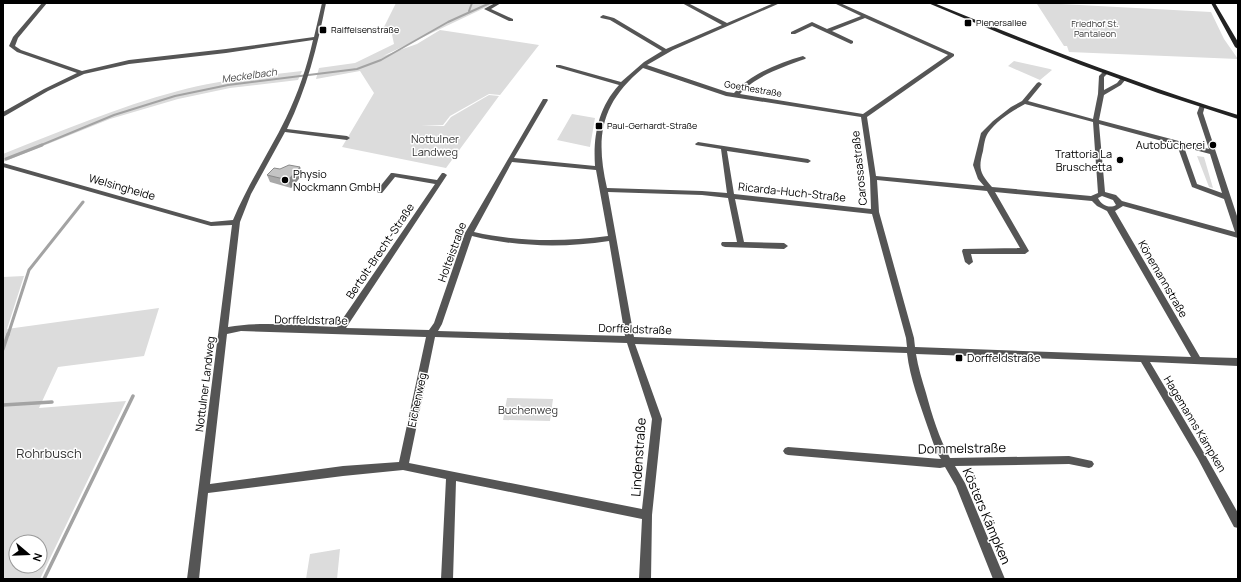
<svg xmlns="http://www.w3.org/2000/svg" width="1241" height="582" viewBox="0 0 1241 582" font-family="Manrope,sans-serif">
<rect width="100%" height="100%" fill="#fff"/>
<path fill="#dcdcdc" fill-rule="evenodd" d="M396 3H495L383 56 417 44 440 30 539 45 500 95 489 94 450 116 443 125 421 126H444L451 117 489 95 499 96 446 168 342 147 374 93 360 71 316 79 319 68 355 63 394 44 391 30 382 31Z
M1042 3 1211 12 1224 39 1238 59 1069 52 1067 46H1064L1037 4Z
M1014 61 1050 69 1052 70 1040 80 1008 66Z
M302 71 298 80 230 88 178 99 110 119 3 162V154C61 131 118 107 178 91 218 80 261 76 302 71Z
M572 114 595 118 590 147 557 140Z
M1197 156 1204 157 1213 188 1209 187Z
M24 276 7 329 159 308 144 356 58 367 39 408 126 401 40 579H3V277ZM16 542H40V566H16Z
M507 398 553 399 550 421 503 420Z
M340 549 337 579H306L310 554Z"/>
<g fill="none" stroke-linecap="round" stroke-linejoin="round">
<path stroke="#a3a3a3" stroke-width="2" d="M469 11 472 3
M39 146 114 115 175 96 228 85 357 69 381 60 448 22 490 3"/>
<path stroke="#a3a3a3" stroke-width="3" d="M6 159 42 145
M8 335 29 270 83 202"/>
<path stroke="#a3a3a3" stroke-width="3.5" d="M3 349 8 334
M3 405 52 402
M44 579 133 396"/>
<path fill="#555" fill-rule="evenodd" d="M42 3H47L18 38 15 46 21 50 82 71 129 60 226 49 314 37 322 3H326C317 48 307 88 287 129L347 136 350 138 347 140 285 132 251 194 240 222 228 327C262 321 302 326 337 327L435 184 395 177 382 193H378L377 191 378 189 391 173H393L437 180 442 173H444L447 175 346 328 429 330 434 323 465 233 543 99H547L548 100 514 158 595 166C593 136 598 108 619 85L556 67V65H560L621 82 644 62 662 51 610 20 601 18 600 17 603 15 614 18 666 49 722 25 682 3H688L727 23 774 3H780L673 50 647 65 727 92 734 93C750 74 779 63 803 56L806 58 805 59C783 67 755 76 740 94L863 114 948 55 865 18 832 31 853 41V43L851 44 812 26 795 34H791V32L812 22 827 29 861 16 834 3H840L954 54V56L867 117 876 176 984 186 978 179 973 165 981 133 993 121 1011 107 1022 101 1037 83 1039 82 1042 84 1028 101 1093 119 1098 94 1099 76 1103 72 1108 73 1104 77V90L1117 83 1121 78H1125L1126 79 1121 85 1104 95 1099 120 1209 149 1197 113 1200 105H1204L1205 106 1203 113 1238 219V238L1123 206 1115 211 1200 357 1238 358V366L1150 362 1204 453 1238 513V528L1234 527 1198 459 1141 362 916 354C918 367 922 380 926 393 932 415 939 438 950 458L1069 456 1092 461 1094 464 1092 467 1089 468 1069 464 955 466 965 483 1005 579H993L956 486 945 467 940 468 788 455 785 454 783 451 785 448 788 447 941 459C935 450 932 439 928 428 920 404 910 379 907 353L635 344 662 419 652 515 651 579H639L642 519 456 481 453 579H441L446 479 403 470 343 476 208 493 199 579H187L232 225 211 226 3 167V163L211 222 233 220C248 184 270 151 286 118 298 93 307 67 313 40L226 53 129 64 84 74 48 91 3 117V112L44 89 77 73 17 52 9 46 13 37ZM643 68 726 96 861 117 870 178 871 209 734 194 727 151 808 163 811 161 808 159 698 142 695 144 696 145 721 149 727 193 702 191 607 188C595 136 601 103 643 68ZM1025 104 1093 122 1098 193 1091 196 992 187C980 173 978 169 983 151 984 145 985 137 988 133 996 121 1012 111 1025 104ZM1099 124 1177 145 1192 187 1224 199 1235 232 1122 201 1116 195 1105 192ZM1184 147 1210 154 1222 193 1197 184ZM512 162 596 170 608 236C563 242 519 242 474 232ZM877 180 987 191 1020 248 963 249 962 251 965 262 969 265 973 262 971 254H1025L1029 251 995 192 1092 201 1097 206 1107 211 1191 357 915 347 914 338 879 212ZM608 192 702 195 728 198 737 242H722L721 244 722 246 725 247 784 249 788 246 784 243 744 242 735 199 872 214 906 338 907 347 634 337ZM1102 196 1113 200 1116 205C1110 209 1101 205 1098 198ZM472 236C518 247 563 248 609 241L625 336 438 331 442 324ZM241 331 426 337 399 462 343 466 210 484 227 334ZM435 337 627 343 652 419 642 509 409 463Z
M495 3H501L491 9 513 19V21H509L484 9Z"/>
<path fill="#222" fill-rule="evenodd" d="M928 3H934C1034 44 1135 83 1238 115V119L1158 93 1081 65 1004 35Z
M1211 3H1215L1238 42V49L1235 47Z"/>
</g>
<path fill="#a9a9a9" d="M300 167 303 174 291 188 270 182 267 175 280 169Z"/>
<path fill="#898989" d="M300 167 303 174 291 188 288 180Z"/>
<path fill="#c4c4c4" stroke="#898989" d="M289 165 300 167 288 180 267 175 274 168 280 169Z"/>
<g fill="#000" stroke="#fff" stroke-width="1.5">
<rect x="964" y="19" width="8" height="8" rx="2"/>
<rect x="319" y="26" width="8" height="8" rx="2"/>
<rect x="595" y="122" width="8" height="8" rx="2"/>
<circle cx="1213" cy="145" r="4"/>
<circle cx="1120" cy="160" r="4"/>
<circle cx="285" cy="180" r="4"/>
<rect x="955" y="354" width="8" height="8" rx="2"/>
</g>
<g text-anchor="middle" stroke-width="3" stroke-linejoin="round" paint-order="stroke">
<g font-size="9" fill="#000" stroke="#fff" text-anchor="start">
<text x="976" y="26">Pienersallee</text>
<text x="331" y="33">Raiffeisenstraße</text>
<text x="607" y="129">Paul-Gerhardt-Straße</text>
</g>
<g font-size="9" fill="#333" stroke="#fff">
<text x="1095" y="27">Friedhof St.<tspan x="1095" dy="10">Pantaleon</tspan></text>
</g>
<g font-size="9" fill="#000" stroke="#fff">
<text transform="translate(753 89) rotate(10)" y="3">Goethestraße</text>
</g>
<g font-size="10" font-style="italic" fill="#444" stroke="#fff">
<text transform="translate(249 75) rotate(-8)" y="4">Meckelbach</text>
</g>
<g font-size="11" fill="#333" stroke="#fff">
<text x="435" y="143">Nottulner<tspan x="435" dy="13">Landweg</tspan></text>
<text x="528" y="414">Buchenweg</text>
</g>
<g font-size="11" fill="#000" stroke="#fff" text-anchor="end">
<text x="1205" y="149">Autobücherei</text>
<text x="1112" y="158">Trattoria La<tspan x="1112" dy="13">Bruschetta</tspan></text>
<text x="293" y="178" text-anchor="start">Physio<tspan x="293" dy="13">Nockmann GmbH</tspan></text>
<text x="967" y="362" text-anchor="start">Dorffeldstraße</text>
</g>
<g font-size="11" fill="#000" stroke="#fff">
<text transform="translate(859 168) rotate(-96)" y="4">Carossastraße</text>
<text transform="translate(122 187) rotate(16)" y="4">Welsingheide</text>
<text transform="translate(792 192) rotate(6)" y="4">Ricarda-Huch-Straße</text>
<text transform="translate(380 251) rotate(-56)" y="4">Bertolt-Brecht-Straße</text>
<text transform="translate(452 252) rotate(-70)" y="4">Holteistraße</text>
<text transform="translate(1163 279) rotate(60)" y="4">Könemannstraße</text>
<text transform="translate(311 320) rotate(1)" y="4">Dorffeldstraße</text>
<text transform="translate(635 329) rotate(2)" y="4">Dorffeldstraße</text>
<text transform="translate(205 384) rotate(-83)" y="4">Nottulner Landweg</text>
<text transform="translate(417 400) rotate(-78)" y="4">Eichenweg</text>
<text transform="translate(1195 424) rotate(59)" y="4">Hagemanns Kämpken</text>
</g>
<g font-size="13" fill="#000" stroke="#fff">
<text transform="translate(962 448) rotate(-1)" y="5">Dommelstraße</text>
<text transform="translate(638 457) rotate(-86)" y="5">Lindenstraße</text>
<text transform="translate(987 516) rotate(67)" y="5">Kösters Kämpken</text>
</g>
<g font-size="13" fill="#333" stroke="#fff">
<text x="49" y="458">Rohrbusch</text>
</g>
</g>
<rect width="1241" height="582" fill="none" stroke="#000000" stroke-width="8"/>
<g transform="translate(28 554) rotate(109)"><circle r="19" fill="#ffffff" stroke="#999999"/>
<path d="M0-3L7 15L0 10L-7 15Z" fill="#000000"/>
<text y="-6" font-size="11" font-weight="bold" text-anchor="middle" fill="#000000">N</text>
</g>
</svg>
